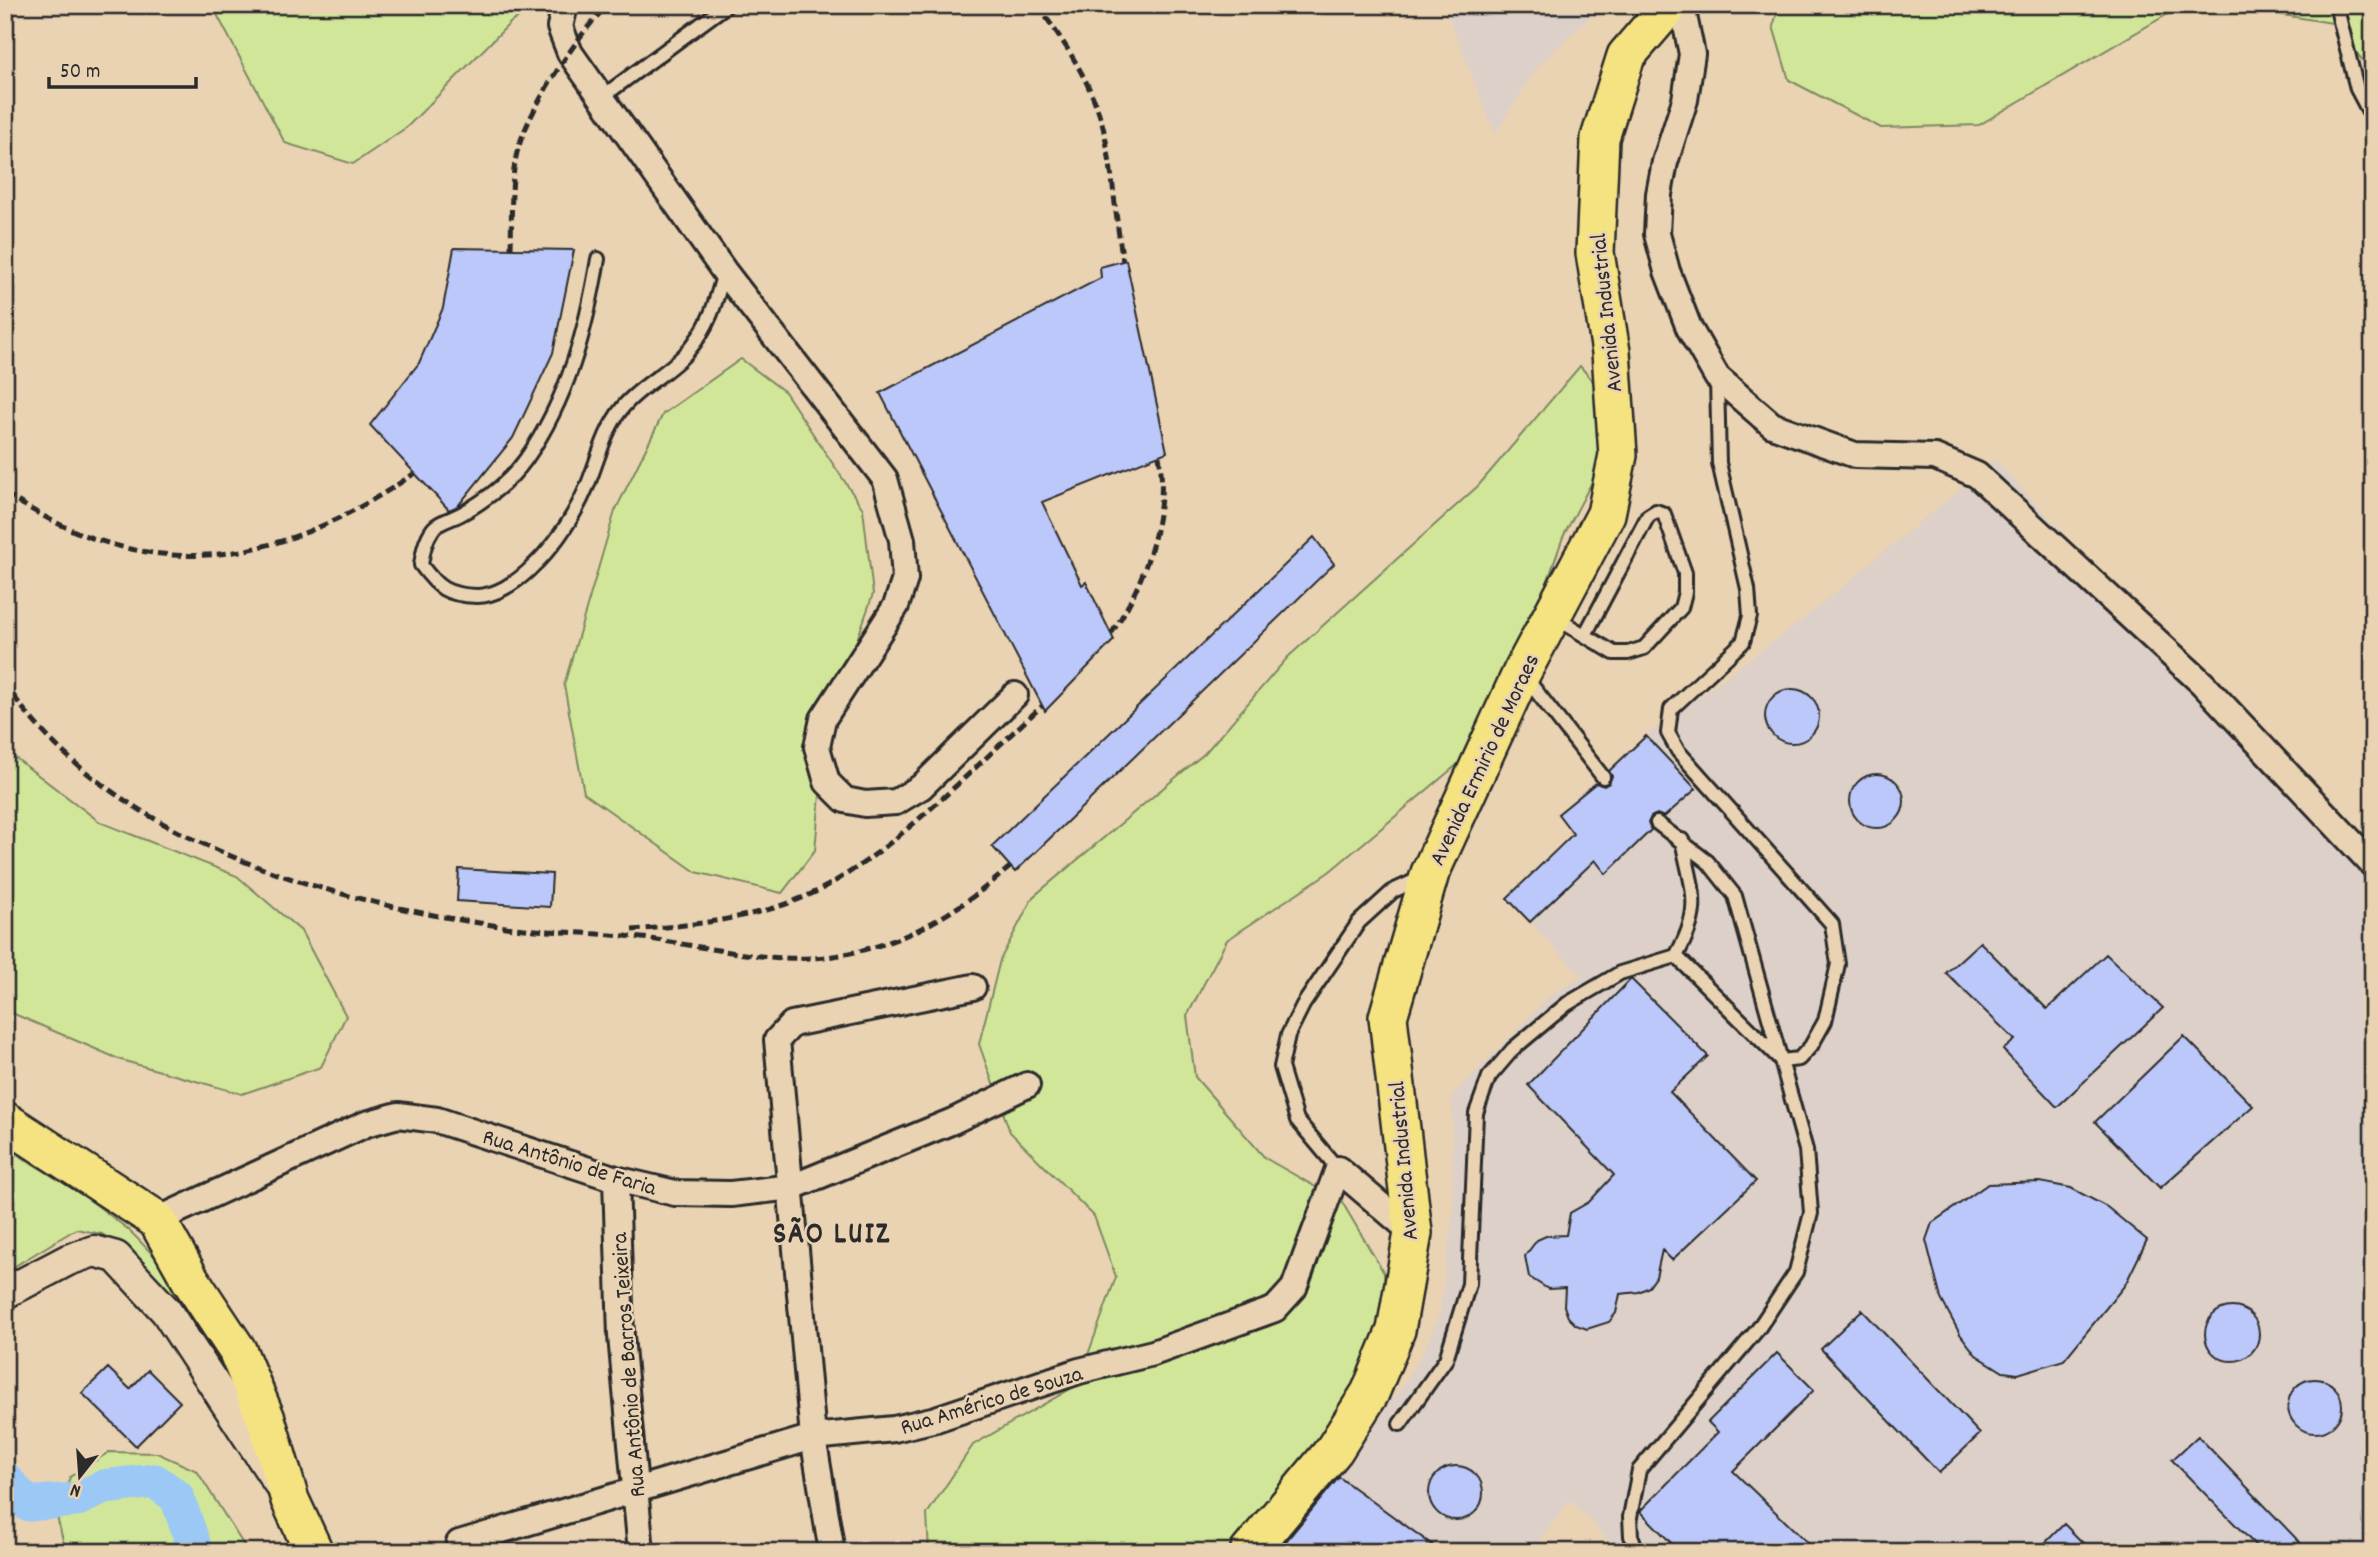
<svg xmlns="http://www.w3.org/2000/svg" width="2378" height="1557" viewBox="0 0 2378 1557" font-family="Dekko,sans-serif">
<rect width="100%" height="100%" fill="#ead3b3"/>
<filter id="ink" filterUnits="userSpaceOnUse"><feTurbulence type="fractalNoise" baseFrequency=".0143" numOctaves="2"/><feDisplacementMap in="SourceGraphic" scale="14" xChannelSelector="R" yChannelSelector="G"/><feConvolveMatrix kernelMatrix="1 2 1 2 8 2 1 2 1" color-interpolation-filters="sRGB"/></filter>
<g filter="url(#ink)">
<path fill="#dcd0c8" d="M1444 5H1602L1537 67 1495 134Z
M1995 460 2373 865V1552H1620L1570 1500 1530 1552H1270L1402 1387 1424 1351 1440 1312 1453 1210 1452 1096 1552 994 1582 977 1507 898 1572 834 1558 814 1646 736 1802 620Z"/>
<path fill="#d2e69a" stroke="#7e8862" stroke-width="2" d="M212 5H536L510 23 407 127 353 164 285 143Z
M1780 5H2183L1979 125 1881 128 1789 80 1773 26Z
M2221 5H2373V73L2332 23Z
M741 359 785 392 863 509 873 594 826 729 815 850 782 893 696 872 584 793 564 685 615 511 663 414Z
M1580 366 1625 419 1563 537 1495 733 1329 872 1227 940 1187 1016 1195 1077 1265 1158 1342 1202 1384 1273 1387 1341 1362 1431 1300 1552H929L927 1514 973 1445 1077 1385 1116 1277 1094 1216 1010 1132 979 1044 1000 960 1033 897 1205 753 1288 657 1478 486Z
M5 750 100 822 237 876 301 931 346 1016 321 1067 242 1094 121 1060 5 1010Z
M5 1147 82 1194 129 1230 162 1264 252 1428 124 1248 102 1234 76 1229 5 1272Z
M109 1452 157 1453 197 1471 248 1552H66L57 1517 70 1477Z"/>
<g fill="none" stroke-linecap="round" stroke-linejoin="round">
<path stroke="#9bc8f5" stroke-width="35" d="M5 1479 28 1504 75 1500 104 1487 155 1481 177 1497 196 1552"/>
</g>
<path fill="#bbc8f9" stroke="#2b2b2b" stroke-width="2" d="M454 248 574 250 553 353 513 438 458 506 449 510 370 425 419 363 443 308Z
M1126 260 1167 452 1042 502 1082 585 1086 582 1114 640 1045 711 880 393 1101 278 1100 267Z
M1314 537 1334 564 1015 872 992 846Z
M1765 716a27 27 0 1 1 54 0a27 27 0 1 1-54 0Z
M1646 736 1696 789 1664 817 1657 814 1651 817 1648 823 1651 830 1606 874 1595 860 1530 922 1507 898 1573 834 1558 814 1596 783 1604 786 1609 783 1612 776 1609 771Z
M1850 801a27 27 0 1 1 54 0a27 27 0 1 1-54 0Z
M459 869 552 874 550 907 457 901Z
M1980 942 2047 1009 2106 954 2163 1008 2057 1107 2003 1050 2015 1040 1946 973Z
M1631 979 1708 1056 1670 1092 1756 1181 1672 1260 1662 1250 1656 1277 1649 1287 1639 1292 1620 1294 1616 1313 1609 1322 1587 1329 1576 1325 1568 1317 1564 1306 1565 1288 1548 1289 1529 1277 1525 1256 1537 1240 1546 1236 1566 1235 1570 1213 1589 1202 1614 1175 1528 1085Z
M2184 1036 2253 1106 2160 1188 2095 1122Z
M2040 1182 2071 1188 2107 1207 2147 1240 2125 1285 2064 1360 2018 1374 2003 1372 1976 1355 1960 1334 1941 1299 1926 1240 1932 1223 1988 1184Z
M2205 1334a27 27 0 1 1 54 0a27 27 0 1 1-54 0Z
M1862 1310 1980 1434 1939 1473 1821 1349Z
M1777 1353 1814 1390 1733 1471 1817 1552H1680L1640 1511 1718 1432 1708 1422Z
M108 1368 130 1389 148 1370 180 1402 136 1446 82 1393Z
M2288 1406a27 27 0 1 1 54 0a27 27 0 1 1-54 0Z
M2198 1436 2309 1552H2262L2172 1460Z
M1429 1493a27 27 0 1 1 54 0a27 27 0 1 1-54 0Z
M1339 1477 1343 1480 1442 1552H1277Z
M2064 1524 2092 1552H2036Z"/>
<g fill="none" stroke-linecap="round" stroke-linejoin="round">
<g stroke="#2b2b2b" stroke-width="18">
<path id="service" d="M2336 5 2357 89 2373 119
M602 97 727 5
M598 259C586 330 568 399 526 459 509 483 486 500 461 514 452 519 438 522 433 529 425 540 423 552 421 565 438 588 446 595 477 596 495 596 515 583 528 571 555 546 574 518 588 484 598 459 605 429 623 407 641 385 669 373 687 352 709 328 716 302 724 272
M1556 618 1614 653H1628L1644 648 1681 608 1685 592V573L1664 514 1656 511 1648 516 1586 633
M1526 678 1603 777
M1676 956 1782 1061 1799 1059 1811 1046 1825 1021 1838 964 1832 924 1678 751 1668 733 1671 709 1743 642 1750 616 1748 589 1719 463 1717 380
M1338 1169 1297 1120 1281 1067 1288 1035 1303 1005 1359 922 1393 891 1421 878
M1400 1424 1446 1359 1469 1284 1476 1113 1489 1077 1513 1049 1567 1004 1620 973 1676 956C1704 907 1692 891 1682 840
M1637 1552 1631 1536 1630 1517 1639 1470 1758 1329 1796 1272 1811 1213 1806 1150 1735 896 1708 862 1657 823"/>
</g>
<g stroke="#2b2b2b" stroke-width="30">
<path id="minor" d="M565 5 560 27 570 53 724 271 885 479 902 540 905 579 896 606 823 719 817 747 827 782 845 800 865 804 896 802 921 787 1015 695
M1678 5 1684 16 1692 54 1685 100 1665 162 1659 194 1657 234 1667 271 1689 328 1717 377 1772 425 1855 455 1935 457 1977 475 2202 683 2373 865
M616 1179 621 1336 641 1552
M157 1220 366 1124 398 1115 437 1120 616 1179 675 1193 731 1194 792 1187 953 1121 1027 1085
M459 1543 813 1437 894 1429 936 1419 1079 1371 1153 1353 1275 1309 1294 1288 1338 1169 1413 1233
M832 1552 813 1437 777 1040 792 1024 973 987"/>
</g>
<g stroke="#2b2b2b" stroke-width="35">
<path id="tertiary" d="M5 1293 68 1260 94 1251 116 1257 166 1311 278 1482"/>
</g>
<g stroke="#2b2b2b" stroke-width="42">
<path id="primary" d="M5 1121 157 1220 190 1279 237 1350 266 1419 290 1500 314 1552
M1249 1552 1334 1450 1370 1393 1396 1330 1413 1233 1388 1017 1430 873 1522 672 1606 514 1618 455 1611 352 1595 253 1600 138 1626 56 1670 5"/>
</g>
<use href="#service" stroke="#ead3b3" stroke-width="12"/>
<use href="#minor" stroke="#ead3b3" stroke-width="24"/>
<use href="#tertiary" stroke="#ead3b3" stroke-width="30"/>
<use href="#primary" stroke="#f5e382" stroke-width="37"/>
<path stroke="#2b2b2b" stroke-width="5" stroke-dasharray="10 5" stroke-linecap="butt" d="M1037 5C1065 43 1091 81 1103 127 1113 168 1115 218 1123 261
M511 249C512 219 510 187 516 157 524 116 577 34 608 5
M5 493C150 590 277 567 415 473
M1111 634C1143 587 1170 514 1159 456
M5 683C105 838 325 901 499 926 546 933 595 932 642 938 708 946 774 966 840 955 908 943 959 911 1010 867
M632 930C695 925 768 918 825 887 900 846 977 764 1042 706"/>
</g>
</g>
<g text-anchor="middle" stroke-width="5" stroke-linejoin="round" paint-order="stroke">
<g font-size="23" fill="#2b2b2b" stroke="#ead3b3">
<text transform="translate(1605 313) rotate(-96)" y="8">Avenida Industrial</text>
<text transform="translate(1483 759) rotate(-65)" y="8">Avenida Ermirio de Moraes</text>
<text transform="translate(570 1161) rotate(17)" y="8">Rua Antônio de Faria</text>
<text transform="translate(1402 1161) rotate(-95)" y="8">Avenida Industrial</text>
<text transform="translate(627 1365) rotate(-94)" y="8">Rua Antônio de Barros Teixeira</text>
<text transform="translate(991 1399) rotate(-17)" y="8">Rua Américo de Souza</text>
</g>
<g font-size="30" font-weight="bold" letter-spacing="2" fill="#2b2b2b" stroke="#ead3b3">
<text x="832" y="1242">SÃO LUIZ</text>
</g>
</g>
<rect width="2378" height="1557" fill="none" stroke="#ead3b3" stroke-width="28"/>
<rect x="14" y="14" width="2350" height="1529" fill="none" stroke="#2b2b2b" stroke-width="2.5" filter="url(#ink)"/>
<g transform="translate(80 1476) rotate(197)" stroke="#ead3b3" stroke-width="5" paint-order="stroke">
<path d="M0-5L12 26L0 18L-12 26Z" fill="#2b2b2b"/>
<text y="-10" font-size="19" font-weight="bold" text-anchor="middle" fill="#2b2b2b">N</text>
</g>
<path d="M49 77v10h147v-10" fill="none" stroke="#2b2b2b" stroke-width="3.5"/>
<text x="60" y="77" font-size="21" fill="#2b2b2b" stroke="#ead3b3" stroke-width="5" paint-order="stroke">50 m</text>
</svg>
